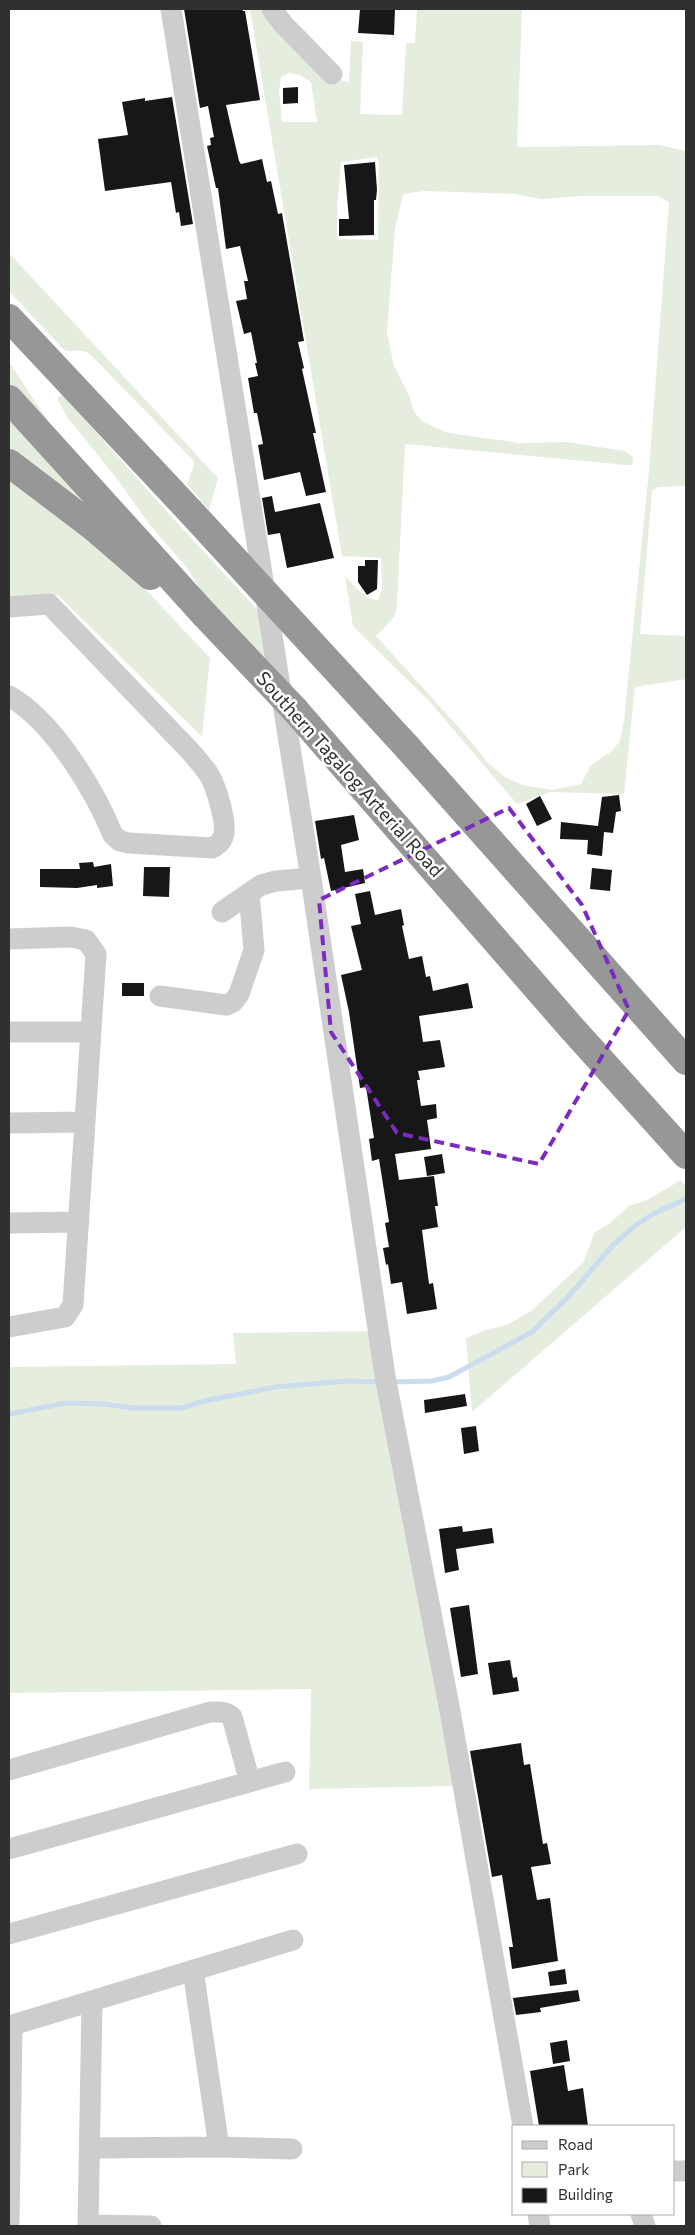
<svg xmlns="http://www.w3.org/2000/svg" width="695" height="2235" viewBox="0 0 695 2235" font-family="Commissioner,sans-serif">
<rect width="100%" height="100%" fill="#fff"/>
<path fill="#e4edde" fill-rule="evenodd" d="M250 9H267L335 79 349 82 351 41 363 42 360 114 402 115 406 43H415L417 9H522L517 147 659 145 686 151V486L658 487 652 491 640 634 686 636V679L635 687 624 794 550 792 517 804 430 702 353 626 345 576C355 586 364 599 378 600L382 589 381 558 342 556ZM288 73 300 75 311 82 317 122H282L279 91 281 77ZM377 157 379 164 378 240 337 239V208L341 162ZM424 191 514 194 542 199 583 196H658L669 202 649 471 624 721 620 741 612 751 591 765 581 784 553 790 522 785 505 777 488 763 462 731 376 636 395 616 397 604 405 444 626 465H632C635 458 631 455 625 451L566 442 520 443 448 433 423 422 414 412 410 398 394 366 387 332 395 229 403 194Z
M9 253 218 478 209 510 187 484 194 464 193 460 91 355C81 347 72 354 63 349L9 291Z
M9 362 44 415 48 422 45 428 9 385Z
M61 395 65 397 169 514 265 618 270 664 202 592 188 569 150 525 115 476 67 417 57 398Z
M9 419 79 496V501L9 454Z
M9 478 68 520 146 590 210 658 202 737 58 595 9 597Z
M681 1180 686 1186V1227L472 1412 466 1338 488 1329 507 1325 531 1311 583 1263 595 1232 609 1224 629 1206 647 1200Z
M375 1331 455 1786 309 1789 311 1689 9 1693V1367L236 1364 233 1333Z"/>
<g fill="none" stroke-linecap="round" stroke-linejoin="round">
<path stroke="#cadcee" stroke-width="5" d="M390 1382 432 1381 449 1377 532 1332 568 1297 614 1244 636 1225 653 1214 686 1199
M9 1414 66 1403 104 1404 133 1408H182L204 1401 276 1387 346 1381 382 1382"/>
</g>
<path fill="#171717" d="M184 9H242L243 11H245L260 100 226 105 239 161 241 164 262 159 267 182 271 181 278 214 282 213 304 341 298 342 304 368 302 369 316 433H313L326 492 306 496 300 472 264 480 258 445 263 444 257 413H254L248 378 258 376 255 363H257L251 332 244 334 236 301 247 299 244 281H248L240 246 226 249 218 188H216L207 146 211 145 210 138 214 137 208 106 200 108Z
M360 9H395L394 35 358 33Z
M298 87V103L283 104V88Z
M172 97 193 224 181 226 179 212 176 213 171 182 105 191 98 139 128 135 122 102 145 98V101Z
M375 162 377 190 376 200H374V235L339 236V219H349L344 165Z
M272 496 275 512 320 503 334 558 287 568 280 533 268 535 262 498Z
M365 560H378L377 589 367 595 358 582V566H365Z
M619 795 621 811 616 812 613 833 604 832 602 856 587 854 588 840 560 839 561 822 598 826 602 797Z
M540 796 552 819 537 826 526 804Z
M354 815 359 840 341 845 345 872 363 869 365 883 331 891 324 858 321 859 315 821Z
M93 862 94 867 111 864 113 886 97 888V885L77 888 40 887V869H80L79 863Z
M144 867H170L169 897 143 896Z
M592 868 612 870 610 891 590 889Z
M370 891 375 915 401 909 404 925 402 926 409 959 422 956 426 977 430 976 433 991 468 983 473 1008 419 1016 423 1042 440 1040 445 1067 418 1071 420 1080H417L421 1106 436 1104 437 1118 427 1120 431 1149 395 1154 399 1180 434 1176 438 1206H435L438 1227 422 1230 429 1284 433 1283 437 1309 407 1314 402 1282 391 1284 388 1264 386 1265 383 1248 389 1247 385 1223 389 1222 379 1159 372 1161 369 1139 374 1138 366 1087 360 1088 349 1012 341 975 362 970 351 926 361 924 355 894Z
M122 983H144V996H122Z
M442 1154 445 1173 427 1176 424 1157Z
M465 1394 467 1406 425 1413 424 1400Z
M476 1426 479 1451 464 1454 461 1428Z
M462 1526 463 1532 492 1528 494 1543 456 1549 459 1570 445 1573 439 1529Z
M469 1605 478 1674 461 1677 450 1608Z
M510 1660 513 1678 517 1677 519 1691 493 1695 488 1663Z
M521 1743 524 1765 530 1764 543 1844 547 1843 551 1864 531 1867 537 1900 550 1898 558 1961 512 1969 509 1947H513L502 1875 492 1877 470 1751Z
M565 1969 567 1984 550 1986 548 1972Z
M578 1990 580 2001 540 2008 541 2012 516 2015 513 1998Z
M567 2040 570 2061 553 2064 550 2043Z
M564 2065 568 2091 583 2088 588 2126H539L530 2071Z"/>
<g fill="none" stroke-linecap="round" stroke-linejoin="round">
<path stroke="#cdcdcd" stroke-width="21" d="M171 9 311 878 385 1376 450 1711 523 2126
M272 9 283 24 332 74
M9 607 49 604 191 752C197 759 203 766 208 773 216 785 228 825 223 837 221 843 217 845 212 848L129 843 120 841 113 835C94 789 53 721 9 696
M222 912 261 885 276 881 311 878
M9 939 71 937 86 940 96 954 73 1305 65 1317 9 1327
M160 996 226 1005 233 1002 239 994 254 950 249 893
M9 1032H90
M9 1123 84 1122
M9 1223 79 1222
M9 1770 210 1712C219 1712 226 1711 232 1717L250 1782
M9 1849 285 1772
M9 1934 297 1854
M193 1970 219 2147
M9 2026 293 1940
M91 2148 219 2147 292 2149
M674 2171H686
M538 2214 540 2226
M641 2214 645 2226
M9 2222 12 2025
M88 2225 151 2226
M88 2226 92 2002"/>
<path stroke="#979797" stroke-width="28" d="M9 318 190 511
M9 399 204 614
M9 463 92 526 150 576
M295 710 569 1025 686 1155
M407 747 686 1061"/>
<path stroke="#979797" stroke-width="28" d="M190 511 407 747
M204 614 295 710"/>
</g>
<path fill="none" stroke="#7b2cbf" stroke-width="4" stroke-dasharray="10 6" stroke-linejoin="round" d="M509 808 582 905 629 1010 539 1164 397 1133 331 1032 319 900Z"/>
<g text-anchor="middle" stroke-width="5" stroke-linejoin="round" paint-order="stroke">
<g font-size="19" fill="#303030" stroke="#fff">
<text transform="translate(350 774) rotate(48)" y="7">Southern Tagalog Arterial Road</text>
</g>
</g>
<rect width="695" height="2235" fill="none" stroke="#303030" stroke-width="20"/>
<rect x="512" y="2125" width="162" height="90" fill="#ffffff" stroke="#acacac"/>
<rect x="522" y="2141" width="25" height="8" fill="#cdcdcd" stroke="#acacac"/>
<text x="558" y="2150" font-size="15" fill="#303030">Road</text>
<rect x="522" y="2162" width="25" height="15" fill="#e4edde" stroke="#acacac"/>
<text x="558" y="2175" font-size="15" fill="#303030">Park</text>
<rect x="522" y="2188" width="25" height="15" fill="#171717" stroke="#acacac"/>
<text x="558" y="2200" font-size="15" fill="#303030">Building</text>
</svg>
